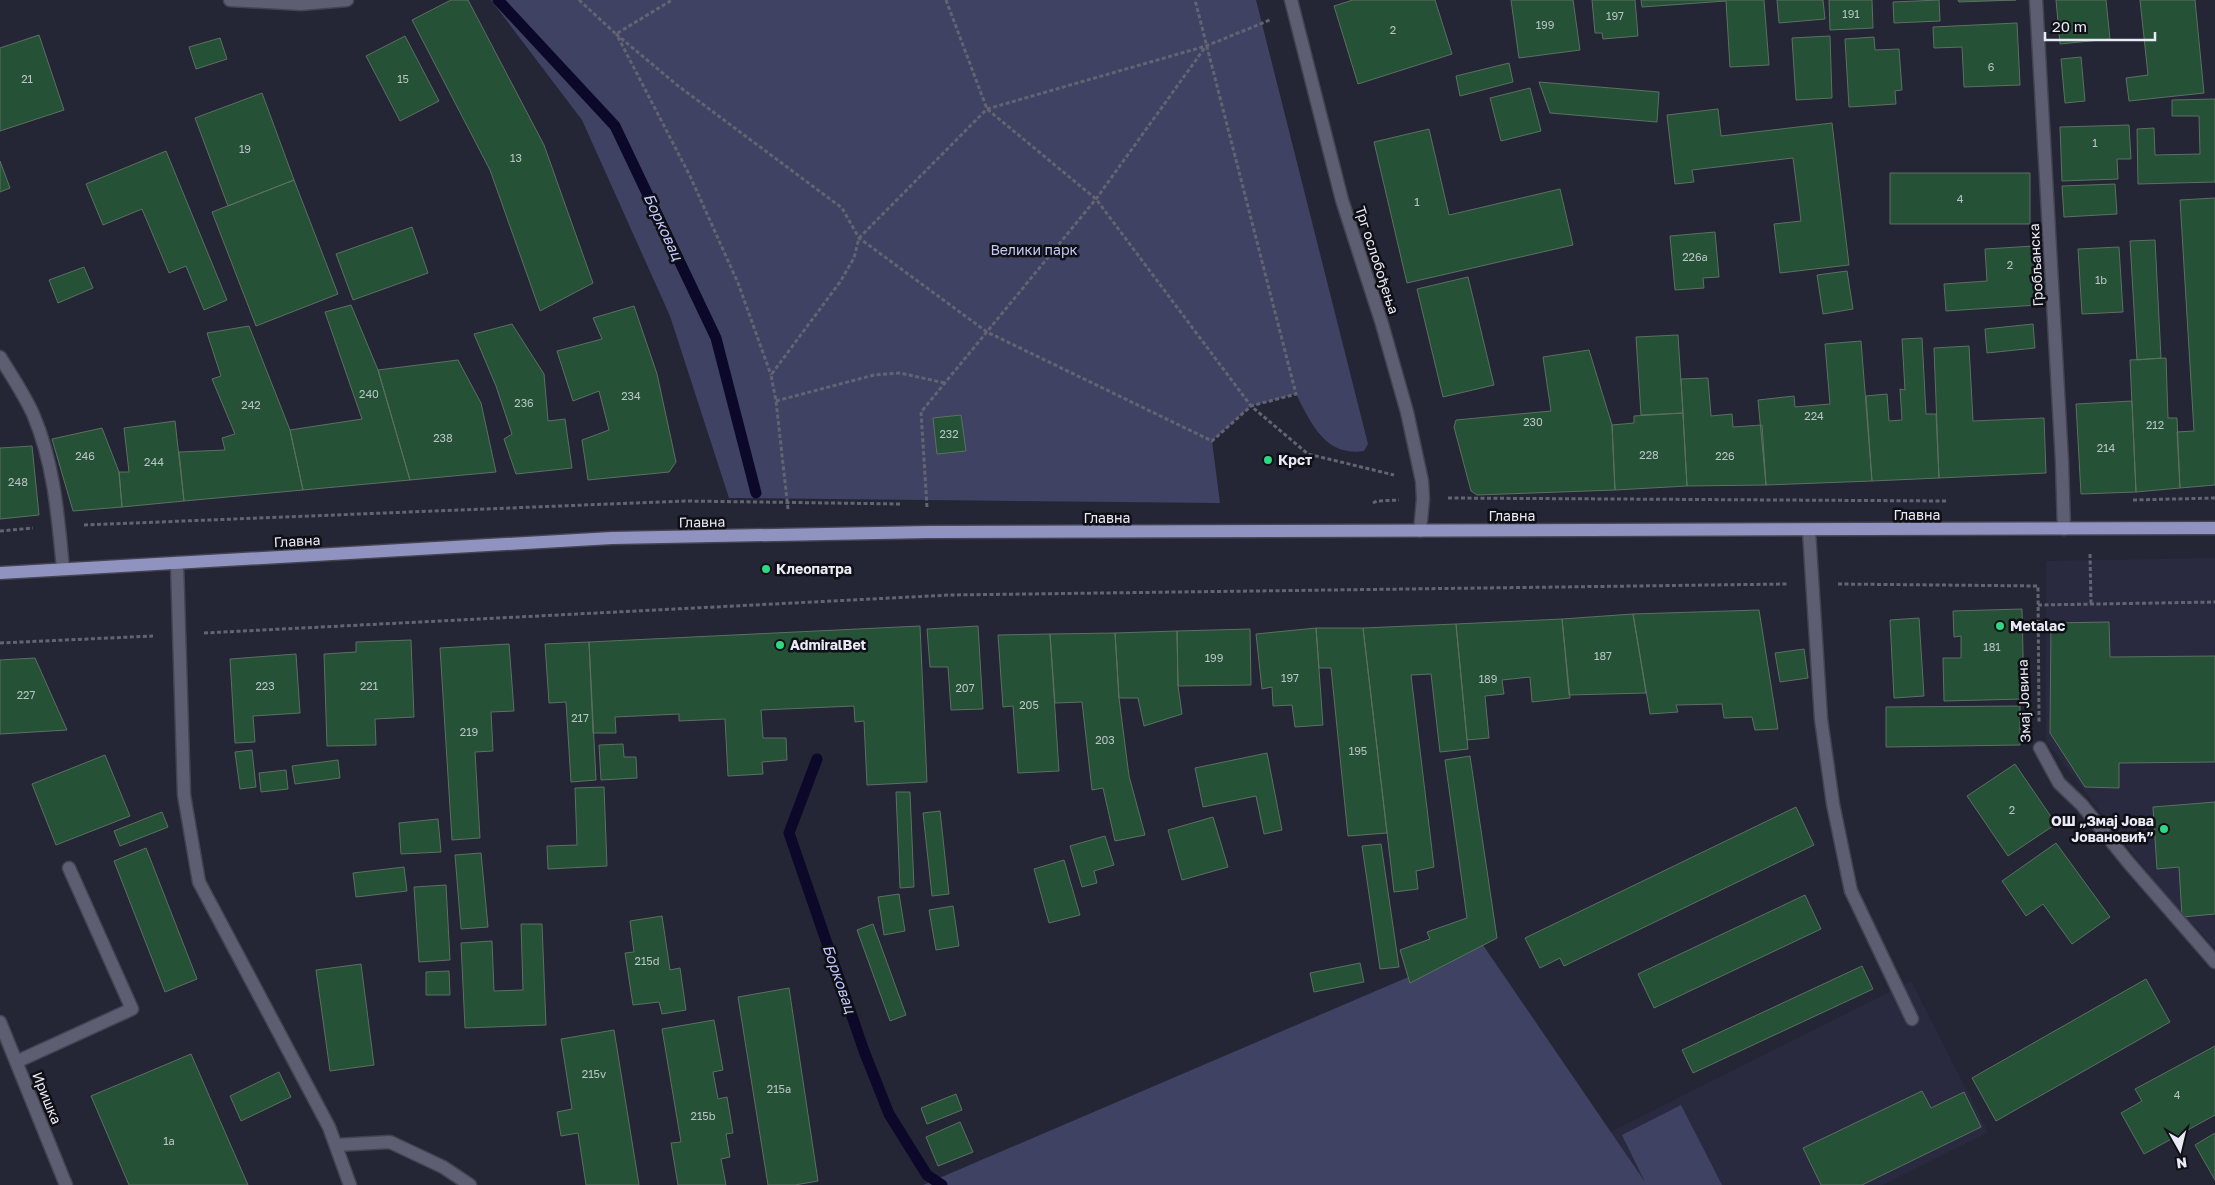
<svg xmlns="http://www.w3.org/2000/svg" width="2215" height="1185" viewBox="0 0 2215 1185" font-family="'Golos Text',sans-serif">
<rect width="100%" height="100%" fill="#242635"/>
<path fill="#292a40" d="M2215 558V948L2191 922 2182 917 2046 741V561Z
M1911 981 1988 1132 1882 1185H1505Z"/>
<path fill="#3f4262" d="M491 0H1256L1368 444 1364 451C1325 457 1311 423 1296 394L1251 406 1212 441 1220 503 729 498 670 316 582 120Z
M1483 945 1645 1182 1622 1135 1681 1105 1722 1185H923Z"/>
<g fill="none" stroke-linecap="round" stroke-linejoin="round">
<path stroke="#0b082a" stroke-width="11" d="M498 0 615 126 716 338 756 493
M817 759 789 833 864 1051 889 1114 927 1175 942 1185"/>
</g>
<path fill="#255136" stroke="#5d6f63" d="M451 0H468L544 145 593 283 540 311 490 170 412 20Z
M1353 0H1435L1452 54 1358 84 1334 6Z
M1511 0H1573L1580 50 1519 58Z
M1592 0H1635L1638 36 1603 39 1602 33H1595Z
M1641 0H1764L1769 65 1730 67 1726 1 1642 7Z
M1777 0H1823L1825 19 1779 23Z
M1829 0H1872L1873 28 1830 30Z
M1939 0 1940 21 1894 23 1893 2Z
M1958 0H2016L1959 2Z
M2056 0H2106L2110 39 2060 44Z
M2140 0H2195L2204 93 2129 101 2126 78 2148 75Z
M2017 23 2020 85 1964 87 1962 47 1934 48 1933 27Z
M39 35 64 110 0 131V48Z
M405 36 439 101 400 121 366 56Z
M1830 36 1832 98 1796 100 1792 38Z
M1874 37 1875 50 1899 49 1902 90 1895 91 1896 104 1849 107 1845 39Z
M220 38 227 59 196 69 189 47Z
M2081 57 2085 101 2065 103 2061 59Z
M1509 63 1513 82 1460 96 1456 76Z
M1539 82 1659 92 1657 122 1550 113Z
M1530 88 1541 131 1501 141 1490 98Z
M262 93 294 180 228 206 195 118Z
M2215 99V182L2138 184 2137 129 2154 128 2155 155 2200 154 2199 116H2172V100Z
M1718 109 1721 136 1832 123 1849 265 1780 273 1774 224 1801 221 1793 158 1692 170 1694 182 1675 184 1667 115Z
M2129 125 2131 159H2117L2118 179 2062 181 2060 127Z
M1429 129 1449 215 1560 189 1573 245 1407 283 1374 142Z
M166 151 227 300 204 310 186 266 169 273 142 209 103 225 86 184Z
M0 161 10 188 0 192Z
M1890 173H2030V224H1890Z
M294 180 338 294 256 326 212 212Z
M2115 184 2117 214 2064 217 2062 186Z
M2215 198V485L2180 488 2177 432 2194 431 2180 200Z
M412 227 428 273 353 300 336 254Z
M1715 232 1719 277 1703 278 1704 288 1675 290 1670 236Z
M2155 240 2161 358 2137 360 2130 241Z
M2034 246 2038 305 1946 311 1944 284 1987 281 1985 249Z
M2119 247 2123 312 2082 314 2078 249Z
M84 267 93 288 58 303 49 280Z
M1847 271 1853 309 1823 314 1817 275Z
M1468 277 1494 385 1443 397 1417 289Z
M351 305 378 370 410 480 303 490 290 430 362 419 325 312Z
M634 306 657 374 676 462 669 472 588 480 582 440 609 430 599 391 573 401 557 351 602 339 593 318Z
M512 324 544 374 548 421 565 419 572 468 516 474 504 439 512 434 496 386 474 334Z
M2033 324 2035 348 1987 353 1985 329Z
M249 326 290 430 303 490 184 501 179 452 225 450 222 438 235 434 212 379 221 376 207 333Z
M1678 335 1683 413 1641 415 1636 337Z
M1922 338 1926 414H1936L1939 478 1872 481 1866 396 1887 394 1889 421 1902 420 1900 389 1905 390 1902 339Z
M1861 341 1872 481 1766 485 1758 400 1794 396 1795 407 1830 404 1825 344Z
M1969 346 1973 421 2044 418 2046 473 1939 478 1934 348Z
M1589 350 1612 425 1615 490 1477 495 1471 491 1454 427 1456 420 1551 411 1543 357Z
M2166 358 2168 418H2177L2180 488 2136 492 2130 360Z
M458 360 481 403 496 472 410 480 378 370Z
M1708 378 1711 416 1732 414 1733 427 1762 425 1766 485 1687 486 1681 379Z
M2132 401 2136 492 2081 494 2076 404Z
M1683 413 1687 486 1615 490 1612 425 1634 423V416Z
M961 415 966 451 937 454 933 418Z
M175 421 184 501 122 507 119 472H129L124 428Z
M102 428 119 472 122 507 73 511 52 439Z
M32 446 39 515 0 519V448Z
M2022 609 2024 699 1944 701 1943 658H1961V636L1954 637 1953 611Z
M1759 610 1778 729 1755 730 1752 717 1724 718 1722 704 1676 705 1678 712 1650 714 1633 614Z
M1633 614 1646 693 1569 695 1562 619Z
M1919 618 1924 696 1894 698 1890 620Z
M1562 619 1570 698 1532 702 1530 677 1502 680 1504 694 1485 696 1489 738 1467 740 1456 624Z
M2109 622 2110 657 2215 656V762L2119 763V788L2085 787 2050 733 2051 623Z
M1456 624 1468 749 1440 752 1431 674 1411 675 1434 867 1416 871 1418 889 1394 892 1363 628Z
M920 626 927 782 867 785 864 721 855 722 854 706 761 710 763 738H786L787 760 762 762 763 774 728 776 725 719 679 721V714L615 717 616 733H593L589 642Z
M978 626 983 709 951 710 948 667H930L927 629Z
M1316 628H1363L1387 833 1348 836 1331 668H1319Z
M1316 628 1323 725 1295 727 1292 705 1273 706 1272 687 1262 689 1256 634Z
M1250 629 1251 685 1178 686 1177 631Z
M1177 631 1178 686 1182 714 1144 726 1138 698H1119L1115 633Z
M1115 633 1119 698 1129 776 1145 835 1115 841 1103 788 1092 790 1082 702 1055 703 1050 634Z
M1050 634 1059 771 1018 773 1013 706 1003 707 998 635Z
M411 640 414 717 375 719 376 745 327 746 324 654 356 652V642Z
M589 642 596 780 571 782 566 702 549 703 545 644Z
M509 644 514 711 491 712 493 751 475 752 480 838 452 840 440 648Z
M1804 649 1808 678 1780 682 1775 653Z
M296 654 300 713 253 716 255 742 235 743 230 659Z
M35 658 67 730 0 734V660Z
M2020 706V745L1886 747V707Z
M623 744 624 757H636L637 778 601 780 599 745Z
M252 750 256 787 240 789 235 752Z
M1267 753 1282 830 1264 834 1256 796 1203 807 1195 768Z
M105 755 130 816 56 845 32 784Z
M1470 756 1497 938 1410 983 1400 950 1430 939 1427 932 1467 918 1445 760Z
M338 760 340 778 295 784 292 766Z
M2015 764 2056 824 2008 856 1967 796Z
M286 770 288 789 261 792 259 773Z
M604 787 607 866 548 869 547 846 577 845 575 788Z
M896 792H910L914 887 900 888Z
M2215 802V914L2182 917 2179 867 2157 869 2153 807Z
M1796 807 1814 845 1564 966 1560 958 1540 968 1525 938Z
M940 811 949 894 932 896 923 813Z
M162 812 168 827 120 846 114 831Z
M1213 817 1228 867 1182 880 1168 830Z
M438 819 441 852 401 854 399 823Z
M1105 836 1114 865 1094 871 1097 883 1082 887 1070 846Z
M2056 843 2110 917 2072 944 2043 904 2026 916 2002 881Z
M1381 844 1399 967 1380 969 1362 846Z
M146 848 197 979 165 992 114 861Z
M481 853 488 927 461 929 455 855Z
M1064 860 1080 915 1049 923 1034 869Z
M404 867 407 891 356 897 353 873Z
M446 885 450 960 419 962 414 887Z
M899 894 905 931 884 935 878 897Z
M1805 895 1821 929 1654 1008 1638 974Z
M953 906 959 946 936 950 929 910Z
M662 916 670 970 680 968 686 1010 662 1014 659 1002 633 1005 625 953 634 952 630 921Z
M521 924H542L546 1025 465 1028 461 943 492 941 494 991 523 990Z
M873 924 906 1015 890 1021 857 930Z
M1360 963 1364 982 1314 992 1310 973Z
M361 964 374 1065 330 1071 316 970Z
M1862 966 1873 989 1693 1073 1682 1050Z
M449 971 450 995H426V972Z
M2146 979 2170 1022 1996 1121 1972 1078Z
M789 988 818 1181 795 1185H768L738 997Z
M714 1020 723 1070 713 1072 718 1099 727 1097 733 1133 726 1134 730 1157 721 1159 726 1185H678L671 1143 681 1142 662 1029Z
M614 1030 639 1185H586L578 1133 561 1136 557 1112 572 1109 561 1039Z
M2215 1046V1115L2144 1154 2121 1113 2142 1101 2135 1089Z
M191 1054 248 1185H129L91 1096Z
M279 1072 291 1097 241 1121 230 1096Z
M1922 1091 1931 1108 1964 1092 1981 1127 1862 1185H1821L1803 1148Z
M956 1094 962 1110 927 1124 921 1108Z
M960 1122 973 1152 938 1166 926 1137Z
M2215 1133V1180L2195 1145Z"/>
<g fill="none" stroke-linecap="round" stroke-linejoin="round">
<g stroke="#434351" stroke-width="15">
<path id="minor" d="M230 0 301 4 347 0
M1291 0 1342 200 1382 324 1407 412 1422 481 1423 499 1420 531
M2036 0 2062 462 2064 529
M0 357C11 375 24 394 33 414 54 463 58 516 63 569
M1809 531 1821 719 1833 804 1851 891 1912 1019
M177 563 184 795 199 882 329 1127 350 1185
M2040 748 2059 783 2082 805 2128 862 2215 962
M0 1022 66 1185
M16 1062 132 1009 69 868
M336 1145 390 1142 443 1167 470 1185"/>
</g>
<g stroke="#434351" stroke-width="15">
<path id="major" d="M0 573 612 538 929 532 2215 528"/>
</g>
<path stroke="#636472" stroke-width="3" stroke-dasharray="4 2.5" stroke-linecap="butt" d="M579 0 616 34 672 0
M946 0 987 109 1096 199 1251 406 1308 454 1394 475
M616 34 677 85 842 208 859 238 987 332 1212 441 1251 406 1296 394 1195 0
M618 37 690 176 738 283 771 375
M776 401 874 375 900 373 945 383
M1448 498 1946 501
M2133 500 2215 498
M1373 503 1377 501 1399 500
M927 507 921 412 1096 199 1206 46
M788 509 776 401 771 375 840 282 854 258 859 238 987 109 1206 46 1270 20
M84 525 685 501 902 504
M0 531 33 528
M2090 554 2091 604
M1838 584 2038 586 2039 722
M2038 605 2215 602
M204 633 950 595 1787 584
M0 643 153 636"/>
<use href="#minor" stroke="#5d5e71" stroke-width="12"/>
<use href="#major" stroke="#9093bf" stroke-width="12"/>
</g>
<g fill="#2fd883" stroke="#0f0f16" stroke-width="2">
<circle cx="1268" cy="460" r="5"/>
<circle cx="766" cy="569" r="5"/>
<circle cx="2000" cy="626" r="5"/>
<circle cx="780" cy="645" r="5"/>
<circle cx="2164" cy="829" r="5"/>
</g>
<g text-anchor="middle" stroke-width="5" stroke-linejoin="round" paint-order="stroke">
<g font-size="11" fill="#b8c4c5">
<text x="1851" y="18">191</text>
<text x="1615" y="20">197</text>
<text x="1545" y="29">199</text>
<text x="1393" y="34">2</text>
<text x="1991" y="71">6</text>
<text x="27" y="83">21</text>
<text x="403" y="83">15</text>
<text x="2095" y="147">1</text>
<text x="245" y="153">19</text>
<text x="516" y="162">13</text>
<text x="1960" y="203">4</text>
<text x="1417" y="206">1</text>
<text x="1695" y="261">226a</text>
<text x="2010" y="269">2</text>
<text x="2101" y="284">1b</text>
<text x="369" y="398">240</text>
<text x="631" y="400">234</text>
<text x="524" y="407">236</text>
<text x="251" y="409">242</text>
<text x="1814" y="420">224</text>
<text x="1533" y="426">230</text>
<text x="2155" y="429">212</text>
<text x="949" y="438">232</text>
<text x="443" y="442">238</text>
<text x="2106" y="452">214</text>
<text x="1649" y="459">228</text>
<text x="85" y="460">246</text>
<text x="1725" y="460">226</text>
<text x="154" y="466">244</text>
<text x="18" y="486">248</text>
<text x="1992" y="651">181</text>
<text x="1603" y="660">187</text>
<text x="1214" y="662">199</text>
<text x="1290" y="682">197</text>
<text x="1488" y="683">189</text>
<text x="265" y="690">223</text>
<text x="369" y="690">221</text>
<text x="965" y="692">207</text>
<text x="26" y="699">227</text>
<text x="1029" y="709">205</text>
<text x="580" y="722">217</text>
<text x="469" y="736">219</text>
<text x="1105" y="744">203</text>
<text x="1358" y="755">195</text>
<text x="2012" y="814">2</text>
<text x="647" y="965">215d</text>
<text x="594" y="1078">215v</text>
<text x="779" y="1093">215a</text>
<text x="2177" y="1099">4</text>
<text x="703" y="1120">215b</text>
<text x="169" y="1145">1a</text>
</g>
<g font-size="14" fill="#c5c9f3" stroke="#0f0f16">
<text x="1034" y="255">Велики парк</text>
</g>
<g font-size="14" fill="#e9eaf5" stroke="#0f0f16">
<text transform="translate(1377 260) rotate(72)" y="5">Трг ослобођења</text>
<text transform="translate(2036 265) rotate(-93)" y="5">Гробљанска</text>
<text x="1917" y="520">Главна</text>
<text x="1512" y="521">Главна</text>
<text x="1107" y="523">Главна</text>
<text transform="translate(702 522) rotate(-1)" y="5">Главна</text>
<text transform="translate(297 541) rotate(-3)" y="5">Главна</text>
<text transform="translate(2024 701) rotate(-92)" y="5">Змај Јовина</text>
<text transform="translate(47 1098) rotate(68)" y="5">Иришка</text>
</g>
<g font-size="14" font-weight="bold" fill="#e9eaf5" stroke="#0f0f16" text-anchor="start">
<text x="1278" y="465">Крст</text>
<text x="776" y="574">Клеопатра</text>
<text x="2010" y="631">Metalac</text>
<text x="790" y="650">AdmiralBet</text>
<text x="2154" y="826" text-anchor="end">ОШ „Змај Јова<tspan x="2154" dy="16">Јовановић”</tspan></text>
</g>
<g font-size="15" font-style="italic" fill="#c3c8ff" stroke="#0f0f16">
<text transform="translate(663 227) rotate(65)" y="5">Борковац</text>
<text transform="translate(839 979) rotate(71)" y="5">Борковац</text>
</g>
</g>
<g transform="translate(2180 1150) rotate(172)" stroke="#0f0f16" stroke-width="4" paint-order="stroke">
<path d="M0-4L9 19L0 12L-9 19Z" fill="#e9eaf5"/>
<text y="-8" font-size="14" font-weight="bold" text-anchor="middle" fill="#e9eaf5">N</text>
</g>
<path d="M2045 32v8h110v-8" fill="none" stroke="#e9eaf5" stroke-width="2.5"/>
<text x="2052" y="32" font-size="15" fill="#e9eaf5" stroke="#0f0f16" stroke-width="4" paint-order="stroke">20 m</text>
</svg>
